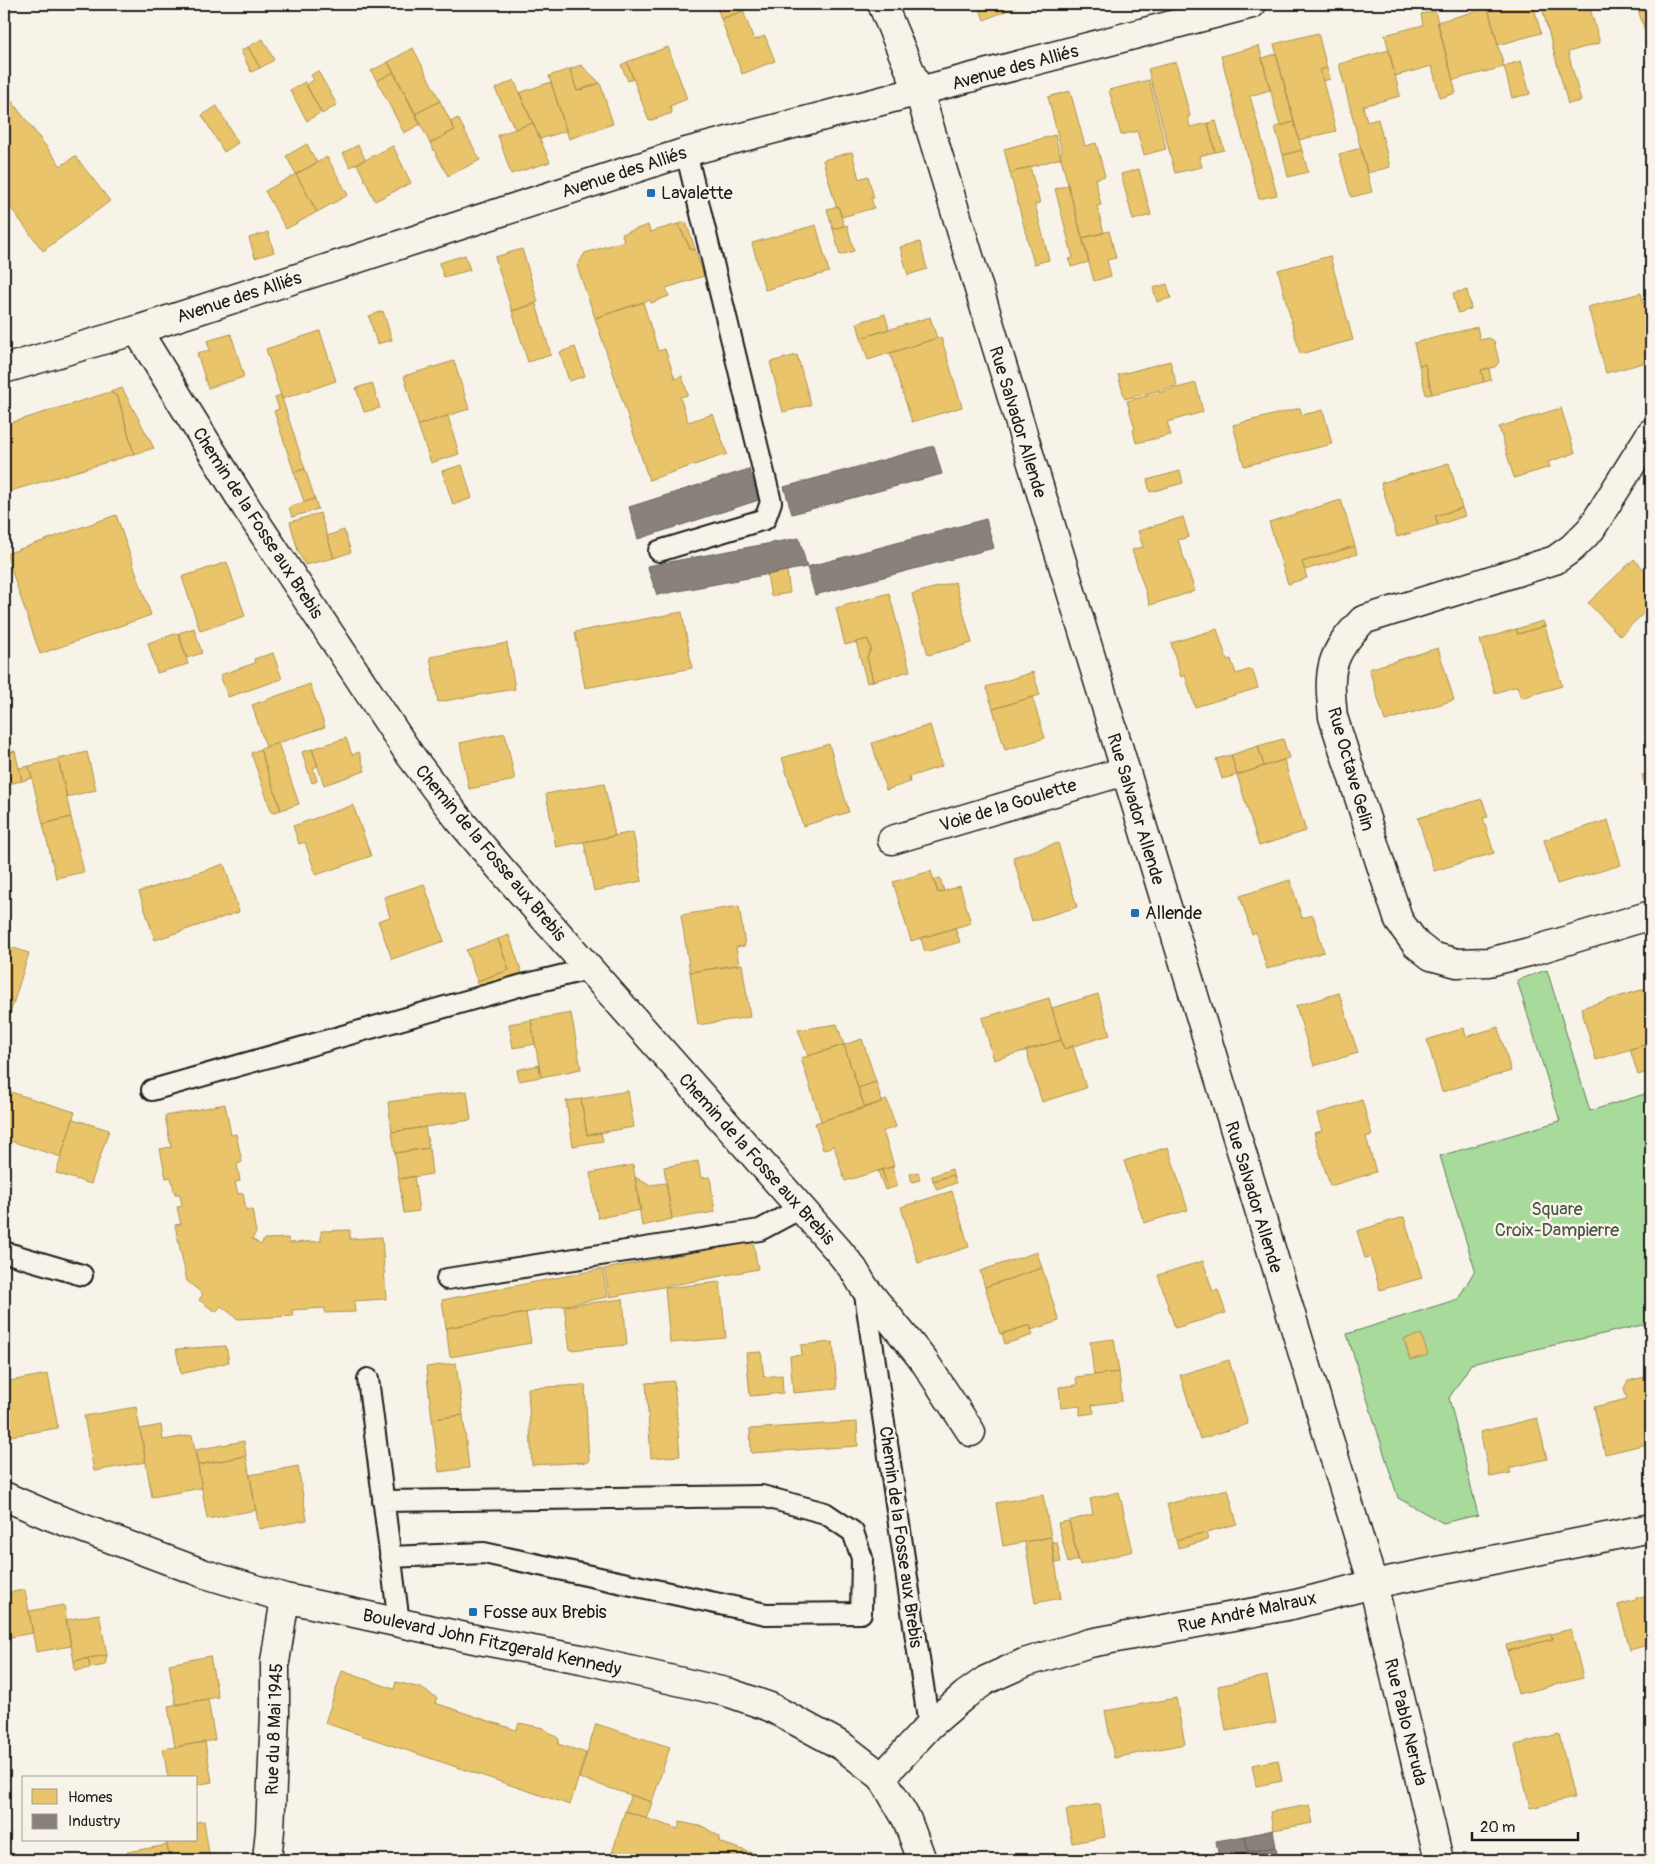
<svg xmlns="http://www.w3.org/2000/svg" width="1655" height="1864" viewBox="0 0 1655 1864" font-family="Pangolin,sans-serif">
<rect width="100%" height="100%" fill="#f7f3e8"/>
<filter id="ink" filterUnits="userSpaceOnUse"><feTurbulence type="fractalNoise" baseFrequency=".02" numOctaves="2"/><feDisplacementMap in="SourceGraphic" scale="10" xChannelSelector="R" yChannelSelector="G"/><feConvolveMatrix kernelMatrix="1 2 1 2 8 2 1 2 1" color-interpolation-filters="sRGB"/></filter>
<g filter="url(#ink)">
<path fill="#a7da9b" stroke="#627b5c" d="M1547 970 1590 1111 1651 1092V1323L1471 1364 1449 1398 1478 1515 1443 1523 1398 1498 1347 1334 1458 1299 1475 1270 1440 1156 1560 1121 1517 980Z"/>
<path fill="#e9c46a" stroke="#ac9253" d="M716 4H752L753 7 721 19Z
M978 4H1019L1020 5 984 20Z
M1507 4H1533L1541 33 1498 45 1488 8Z
M1541 4H1595L1589 5 1600 43 1568 52 1581 101 1568 104Z
M1636 4H1651V39L1648 40Z
M1488 8 1504 67 1453 80 1437 22Z
M743 11 754 40 765 36 775 61 742 74 721 19Z
M1435 11 1456 93 1440 98 1432 66 1395 76 1385 35 1423 25 1421 14Z
M1318 33 1327 68 1320 70 1336 131 1299 140 1274 44Z
M263 39 274 60 260 68 248 47Z
M1259 46 1270 90 1250 96 1277 195 1259 199 1221 56Z
M248 47 260 68 251 72 241 51Z
M668 47 687 99 670 106 672 113 649 121 627 62Z
M413 48 440 101 415 114 388 62Z
M1389 50 1400 96 1363 106 1367 122 1378 119 1390 167 1367 173 1339 64Z
M1276 54 1294 122 1280 126 1262 58Z
M1521 61 1530 94 1512 98 1504 66Z
M388 62 394 72 377 81 371 71Z
M627 62 633 79 628 81 621 65Z
M1176 62 1190 116 1188 117 1190 127 1208 123 1215 152 1199 156 1202 167 1175 173 1148 69Z
M581 65 600 83 577 91 570 69Z
M1327 68 1330 79 1323 81 1320 70Z
M570 69 577 91 600 83 613 124 569 139 549 76Z
M318 71 337 105 322 114 306 85 314 80 311 75Z
M394 72 421 124 404 133 377 81Z
M514 80 533 123 515 129 495 89Z
M1149 80 1166 149 1144 155 1137 131 1121 135 1109 90Z
M305 82 321 112 307 121 290 90Z
M551 82 566 131 540 139 519 93Z
M4 91 61 166 75 156 110 201 43 251 5 200 11 195 4 186Z
M1070 91 1085 146 1096 143 1105 176 1095 179 1101 205 1097 206 1104 233 1082 238 1061 158 1060 153 1062 152 1048 97Z
M440 101 455 130 430 143 415 114Z
M217 106 238 143 224 152 202 115Z
M458 118 480 160 448 176 430 143 455 130 450 122Z
M1216 121 1224 150 1215 152 1208 123Z
M1294 122 1302 150 1283 155 1275 127Z
M533 123 550 162 511 174 498 135Z
M1055 135 1061 158 1010 173 1004 149Z
M307 144 317 163 296 174 286 156Z
M358 145 365 159 350 167 343 153Z
M393 146 411 183 375 201 357 164Z
M1361 148 1372 192 1351 197 1339 154Z
M1302 150 1308 172 1288 177 1283 155Z
M852 152 859 179 868 176 874 198H871L874 208 842 217 838 206H836L823 160Z
M327 157 348 195 317 212 296 174Z
M1030 167 1040 203 1035 204 1049 260 1034 264 1010 173Z
M1139 169 1151 215 1133 220 1121 174Z
M296 174 317 212 286 229 265 191Z
M1068 185 1089 262 1071 267 1069 259 1073 258 1055 189Z
M838 206 844 226 833 229 827 209Z
M686 222 695 249 691 250 678 224Z
M678 224 691 250 695 249 704 276 666 288 669 296 651 303 650 300 595 318 577 266 585 253 624 241 622 234 648 225 650 232Z
M816 225 829 272 765 290 752 243Z
M847 225 854 251 840 255 833 229Z
M1109 231 1116 258 1107 260 1111 276 1094 281 1082 238Z
M268 232 274 252 255 258 249 238Z
M920 242 927 269 908 275 900 247Z
M522 249 538 302 512 311 495 257Z
M465 255 470 270 444 277 439 263Z
M1330 256 1353 340 1300 354 1278 270Z
M1167 284 1171 298 1157 302 1153 288Z
M1467 290 1471 309 1458 313 1453 293Z
M1641 293 1651 331V361L1606 373 1588 307Z
M643 302 658 351 665 349 675 379 682 376 688 395 680 397 688 422 713 414 727 454 649 480 595 318Z
M536 304 551 355 528 362 512 311Z
M383 311 392 340 377 344 369 316Z
M885 314 889 329 861 338 857 323Z
M930 317 937 338 868 360 861 338Z
M1477 327 1480 340 1489 338 1494 341 1499 362 1495 367 1481 370 1484 382 1432 394 1425 364 1419 365 1414 343Z
M320 331 336 381 282 399 266 349Z
M231 334 244 377 208 388 197 353 210 350 207 341Z
M941 337 962 407 912 422 890 353Z
M575 347 585 376 569 381 560 352Z
M797 355 811 405 783 412 770 362Z
M454 361 469 409 418 425 404 376Z
M1170 361 1177 386 1125 399 1118 375Z
M1425 364 1432 394 1426 395 1419 365Z
M1489 368 1491 380 1484 382 1481 370Z
M372 383 380 408 364 412 356 388Z
M1196 383 1203 412 1167 422 1171 435 1136 443 1133 430 1135 429 1127 401Z
M122 388 154 448 134 454 118 397 110 392Z
M110 392 118 397 134 454 4 493V425Z
M281 395 305 469 294 472 274 411 279 409 275 397Z
M1300 408 1302 415 1323 410 1332 444 1244 466 1233 425Z
M1561 408 1575 453 1548 462 1550 467 1514 478 1499 427Z
M448 416 459 454 431 463 418 425Z
M1449 463 1462 508 1435 516 1438 525 1397 537 1381 483Z
M462 465 472 498 453 505 442 471Z
M305 469 315 499 304 502 294 472Z
M1180 471 1183 483 1150 492 1147 480Z
M315 499 318 509 292 517 289 507Z
M1341 500 1355 546 1302 562 1307 578 1288 584 1269 522Z
M1462 508 1465 516 1438 525 1435 516Z
M320 513 334 558 305 565 298 551 290 522Z
M116 515 151 615 40 654 6 554Z
M1183 517 1189 537 1178 540 1195 591 1150 605 1132 550 1143 547 1138 531Z
M344 530 351 552 334 558 327 536Z
M1355 546 1357 554 1305 570 1302 562Z
M1634 559 1651 577V606L1620 636 1588 603Z
M227 562 245 616 200 631 182 577Z
M787 571 790 593 771 596 767 575Z
M955 582 972 643 928 655 912 594Z
M889 593 910 671 873 681 867 657 871 649 868 639 845 645 836 608Z
M682 612 692 668 585 688 575 632Z
M1543 621 1545 626 1518 634 1516 629Z
M1545 626 1562 686 1521 698 1517 686 1495 693 1480 640 1516 629 1518 634Z
M194 628 202 653 187 658 179 633Z
M1217 629 1227 660 1231 659 1236 674 1252 669 1258 688 1195 707 1185 675 1181 677 1171 643Z
M178 633 188 664 157 673 148 643Z
M868 639 871 649 867 657 873 681 867 683 856 642Z
M507 643 515 689 438 702 430 657Z
M1438 648 1454 700 1385 721 1369 669Z
M273 653 282 679 228 697 220 675 255 663 254 659Z
M1033 672 1040 695 993 709 986 687Z
M310 684 325 727 266 747 252 705Z
M1032 697 1045 738 1005 750 993 709Z
M930 725 942 766 909 777 910 782 886 790 872 743Z
M505 733 515 780 469 789 460 743Z
M346 738 352 755 359 752 365 771 324 785 312 749Z
M1283 739 1289 758 1264 766 1258 746Z
M278 743 299 804 281 810 260 749Z
M829 744 849 812 803 826 782 758Z
M1258 746 1264 766 1237 775 1231 755Z
M260 749 281 810 272 813 251 753Z
M312 749 318 766 313 768 317 781 312 783 302 752Z
M15 751 22 781 4 785V753Z
M87 752 96 790 67 797 58 759Z
M1231 755 1237 775 1222 779 1216 759Z
M58 759 71 817 43 824 29 766Z
M1284 760 1306 831 1259 846 1237 775Z
M29 766 32 778 22 781 19 768Z
M1651 773V809L1642 775Z
M604 783 615 836 556 847 546 794Z
M1482 799 1488 817 1483 818 1494 853 1434 871 1418 818Z
M353 805 371 856 316 875 305 842 299 844 293 826Z
M71 817 84 872 56 878 43 824Z
M1608 820 1621 865 1557 884 1544 840Z
M633 832 642 881 594 891 584 842Z
M1058 843 1077 907 1032 921 1013 857Z
M224 864 239 912 155 940 139 892Z
M931 871 938 893 960 886 971 923 911 941 893 882Z
M940 878 944 891 938 893 934 880Z
M1290 880 1302 918 1313 915 1324 952 1267 969 1256 932 1252 934 1240 896Z
M424 884 444 941 392 959 378 921 390 917 384 897Z
M739 906 745 946 736 947 739 965 690 972 681 915Z
M955 928 960 942 925 952 921 938Z
M509 935 522 973 479 988 477 981 509 970 498 939Z
M498 939 509 970 477 981 466 950Z
M4 945 29 953 4 1033Z
M742 964 750 1017 698 1025 690 972Z
M1651 987V1070L1644 1045 1596 1060 1581 1008Z
M1339 993 1358 1053 1314 1066 1296 1006Z
M1098 994 1110 1035 1064 1049 1052 1008Z
M1049 998 1061 1040 994 1060 982 1018Z
M571 1013 581 1069 541 1077 531 1020Z
M531 1020 535 1044 513 1048 509 1024Z
M837 1024 844 1045 808 1056 798 1030Z
M1498 1027 1511 1071 1442 1092 1427 1040 1464 1028 1466 1037Z
M862 1039 876 1082 858 1088 844 1045Z
M1061 1040 1064 1049 1073 1046 1086 1088 1042 1102 1026 1050Z
M844 1045 865 1108 821 1121 801 1058Z
M1644 1045 1651 1071 1638 1075 1630 1049Z
M539 1065 541 1077 519 1081 517 1070Z
M876 1082 882 1102 865 1108 858 1088Z
M4 1090 75 1112 61 1157 4 1139Z
M467 1091 471 1120 392 1132 388 1102Z
M628 1091 634 1127 587 1135 581 1099Z
M581 1099 587 1135 601 1133 603 1141 573 1146 566 1101Z
M887 1100 896 1127 883 1131 894 1166 845 1181 834 1146 823 1150 815 1123Z
M1362 1100 1372 1135 1366 1137 1376 1172 1330 1186 1314 1133 1322 1131 1317 1114Z
M225 1104 231 1135 236 1134 242 1162 237 1164 240 1181 235 1182 238 1194 243 1193 246 1210 252 1209 256 1233 252 1239 261 1245 264 1239 288 1238 289 1243 321 1241V1231L350 1230V1239L382 1237 386 1299 354 1301 355 1312 325 1313V1308L292 1310 293 1316 238 1319 221 1306 216 1312 199 1300 203 1294 187 1281 175 1225 181 1224 177 1207 182 1206 180 1194H175L171 1177 166 1178 160 1149 171 1147 165 1116Z
M73 1119 109 1130 91 1184 56 1173Z
M425 1127 429 1148 395 1153 392 1132Z
M1168 1147 1188 1210 1144 1223 1124 1161Z
M429 1148 432 1174 399 1179 395 1153Z
M698 1161 701 1178 710 1177 715 1212 672 1219 664 1167Z
M633 1165 641 1210 598 1218 590 1173Z
M892 1167 898 1186 888 1189 882 1170Z
M952 1169 953 1175 933 1181 932 1176Z
M882 1170 888 1189 885 1190 878 1171Z
M918 1172 920 1180 912 1182 910 1174Z
M953 1175 956 1183 937 1190 933 1181Z
M414 1176 419 1211 404 1213 399 1179Z
M635 1177 649 1185 666 1183 672 1219 642 1226Z
M952 1191 969 1247 918 1263 901 1207Z
M1404 1217 1422 1278 1380 1290 1370 1257 1365 1258 1357 1231Z
M753 1241 758 1269 610 1297 604 1269Z
M1037 1252 1042 1268 985 1287 980 1271Z
M1203 1261 1213 1292 1218 1290 1226 1313 1175 1328 1158 1275Z
M1042 1268 1059 1321 1031 1330 1030 1325 1000 1334 985 1287Z
M602 1269 608 1297 446 1328 442 1300Z
M720 1282 726 1338 670 1343 665 1288Z
M623 1299 627 1345 570 1350 564 1306Z
M526 1313 531 1343 450 1357 446 1328Z
M1030 1325 1033 1335 1005 1344 1002 1334Z
M1421 1334 1428 1355 1410 1360 1404 1339Z
M1114 1339 1119 1372 1094 1375 1090 1342Z
M833 1342 837 1389 793 1393 790 1356 802 1355 801 1345Z
M226 1346 229 1362 181 1374 176 1349Z
M761 1352 764 1377 782 1375 783 1393 750 1396 746 1353Z
M1229 1360 1248 1424 1200 1439 1180 1375Z
M456 1363 463 1415 432 1419 426 1367Z
M1119 1372 1122 1401 1092 1405 1094 1413 1080 1415V1406L1061 1408 1059 1387 1077 1385 1076 1377Z
M48 1374 58 1428 11 1436 4 1394V1382Z
M1649 1376 1651 1377V1443L1605 1454 1594 1407 1627 1399 1624 1388 1628 1381Z
M674 1381 680 1456 651 1458 646 1383Z
M585 1385 589 1462 532 1465 528 1388Z
M136 1407 146 1462 94 1471 84 1416Z
M463 1415 469 1468 439 1472 432 1419Z
M1537 1418 1547 1459 1509 1468 1511 1473 1490 1477 1480 1432Z
M857 1422 858 1446 751 1453 750 1429Z
M161 1425 163 1440 192 1435 202 1488 152 1497 140 1429Z
M244 1441 246 1456 198 1465 195 1450Z
M246 1456 256 1510 207 1519 198 1465Z
M298 1466 307 1520 259 1529 250 1475Z
M1228 1489 1237 1524 1176 1540 1167 1504Z
M1119 1492 1133 1551 1080 1565 1069 1521 1093 1514 1090 1499Z
M1043 1495 1051 1537 1003 1546 996 1503Z
M1069 1521 1078 1560 1068 1563 1058 1523Z
M1206 1532 1208 1540 1178 1548 1176 1540Z
M1051 1537 1061 1598 1035 1603 1025 1542Z
M1051 1542H1057L1061 1562 1055 1563Z
M25 1590 33 1633 4 1638V1593Z
M1651 1594V1641L1647 1642V1645L1630 1650 1618 1605 1636 1600V1598Z
M64 1605 71 1646 36 1652 29 1611Z
M99 1614 107 1655 74 1661 66 1620Z
M1571 1629 1583 1678 1518 1694 1507 1651 1553 1639 1551 1634Z
M1551 1634 1553 1639 1507 1651 1506 1645Z
M107 1655 105 1665 90 1668 88 1658Z
M210 1656 218 1697 176 1705 169 1664Z
M88 1658 90 1668 75 1671 74 1661Z
M342 1671 394 1689 396 1682 421 1688 437 1698 435 1703 516 1730 519 1723 543 1728 559 1739 558 1744 586 1753 570 1805 325 1723Z
M1267 1676 1276 1722 1226 1731 1218 1686Z
M1176 1698 1185 1744 1114 1758 1105 1711Z
M208 1699 215 1740 175 1747 168 1706Z
M596 1724 670 1747 652 1802 579 1778Z
M1559 1734 1574 1798 1530 1808 1515 1745Z
M205 1742 212 1782 196 1785V1778H168L163 1749Z
M1278 1760 1282 1781 1256 1786 1252 1765Z
M631 1795 652 1802 647 1818 625 1811Z
M1100 1804 1105 1837 1072 1843 1066 1810Z
M1309 1805 1313 1823 1273 1830 1270 1812Z
M625 1811 678 1829 680 1822 704 1827 720 1837 719 1842 773 1860H610Z
M204 1821 210 1860H170L166 1840H196V1822Z
M167 1845 170 1860H128L127 1852Z"/>
<path fill="#8a817c" stroke="#69635f" d="M934 446 942 474 792 514 784 487Z
M749 469 759 500 638 539 629 507Z
M986 519 994 548 815 595 807 567Z
M799 538 807 567 657 595 647 566Z
M1273 1830 1276 1847 1248 1852 1245 1836Z
M1245 1836 1248 1852 1219 1858 1216 1841Z
M1276 1847 1278 1860H1250L1248 1852Z
M1248 1852 1250 1860H1220L1219 1858Z"/>
<g fill="none" stroke-linecap="round" stroke-linejoin="round">
<g stroke="#1c1c1c" stroke-width="24">
<path id="lane" d="M659 551 765 519 771 502 686 152
M152 1090 519 986 589 969
M4 1252 82 1275
M447 1279 760 1230 801 1208
M864 1288 929 1726
M368 1379 399 1623
M383 1501 762 1496 825 1513 853 1532 862 1558 861 1613 766 1614 484 1553 390 1557"/>
</g>
<g stroke="#1c1c1c" stroke-width="31">
<path id="street" d="M882 4 919 92 1373 1584 1439 1860
M137 330 246 507 410 755 457 817 500 868 838 1250 854 1270 864 1287 924 1361 971 1432
M1651 433 1591 529 1572 548 1555 560 1363 620C1329 655 1328 670 1333 717L1399 921 1416 944 1431 956 1457 963 1489 962 1529 952 1651 915
M892 840 1125 771
M4 1496 50 1516 205 1574 285 1598 479 1640 581 1659 730 1693 770 1707 842 1746 882 1777 907 1820 922 1860
M882 1777 929 1726 965 1695 986 1680 1024 1663 1090 1643 1292 1605 1373 1584 1651 1528
M267 1860 270 1830 275 1714V1662L285 1598"/>
</g>
<g stroke="#1c1c1c" stroke-width="31">
<path id="secondary" d="M4 369 137 330 686 152 1252 4"/>
</g>
<use href="#lane" stroke="#f7f3e8" stroke-width="20"/>
<use href="#street" stroke="#f7f3e8" stroke-width="28"/>
<use href="#secondary" stroke="#f7f3e8" stroke-width="28"/>
</g>
</g>
<g fill="#1f6fb2" stroke="#f7f3e8" stroke-width="2">
<rect x="646" y="188" width="10" height="10" rx="2.5"/>
<rect x="1130" y="908" width="10" height="10" rx="2.5"/>
<rect x="468" y="1607" width="10" height="10" rx="2.5"/>
</g>
<g text-anchor="middle" stroke-width="5" stroke-linejoin="round" paint-order="stroke">
<g font-size="18" fill="#1c1c1c" stroke="#f7f3e8">
<text transform="translate(1015 67) rotate(-15)" y="6">Avenue des Alliés</text>
<text transform="translate(624 172) rotate(-18)" y="6">Avenue des Alliés</text>
<text transform="translate(239 297) rotate(-18)" y="6">Avenue des Alliés</text>
<text transform="translate(1018 422) rotate(73)" y="6">Rue Salvador Allende</text>
<text transform="translate(258 523) rotate(57)" y="6">Chemin de la Fosse aux Brebis</text>
<text transform="translate(1351 769) rotate(74)" y="6">Rue Octave Gelin</text>
<text transform="translate(1008 805) rotate(-17)" y="6">Voie de la Goulette</text>
<text transform="translate(1136 809) rotate(73)" y="6">Rue Salvador Allende</text>
<text transform="translate(491 853) rotate(50)" y="6">Chemin de la Fosse aux Brebis</text>
<text transform="translate(757 1159) rotate(48)" y="6">Chemin de la Fosse aux Brebis</text>
<text transform="translate(1254 1197) rotate(73)" y="6">Rue Salvador Allende</text>
<text transform="translate(901 1537) rotate(82)" y="6">Chemin de la Fosse aux Brebis</text>
<text transform="translate(1247 1612) rotate(-12)" y="6">Rue André Malraux</text>
<text transform="translate(492 1642) rotate(12)" y="6">Boulevard John Fitzgerald Kennedy</text>
<text transform="translate(1406 1722) rotate(76)" y="6">Rue Pablo Neruda</text>
<text transform="translate(274 1729) rotate(-88)" y="6">Rue du 8 Mai 1945</text>
</g>
<g font-size="18" fill="#1c1c1c" stroke="#f7f3e8" text-anchor="start">
<text x="661" y="199">Lavalette</text>
<text x="1145" y="919">Allende</text>
<text x="483" y="1618">Fosse aux Brebis</text>
</g>
<g font-size="18" fill="#465542" stroke="#f7f3e8">
<text x="1557" y="1215">Square<tspan x="1557" dy="21">Croix-Dampierre</tspan></text>
</g>
</g>
<rect width="1655" height="1864" fill="none" stroke="#f7f3e8" stroke-width="20"/>
<rect x="10" y="10" width="1635" height="1844" fill="none" stroke="#1c1c1c" stroke-width="2" filter="url(#ink)"/>
<rect x="22" y="1776" width="175" height="65" fill="#f7f3e8" stroke="#9f9d96"/>
<rect x="32" y="1789" width="25" height="15" fill="#e9c46a" stroke="#9f9d96"/>
<text x="68" y="1802" font-size="15" fill="#1c1c1c">Homes</text>
<rect x="32" y="1814" width="25" height="15" fill="#8a817c" stroke="#9f9d96"/>
<text x="68" y="1826" font-size="15" fill="#1c1c1c">Industry</text>
<path d="M1472 1832v8h106v-8" fill="none" stroke="#1c1c1c" stroke-width="2.5"/>
<text x="1480" y="1832" font-size="15" fill="#1c1c1c" stroke="#f7f3e8" stroke-width="4" paint-order="stroke">20 m</text>
</svg>
